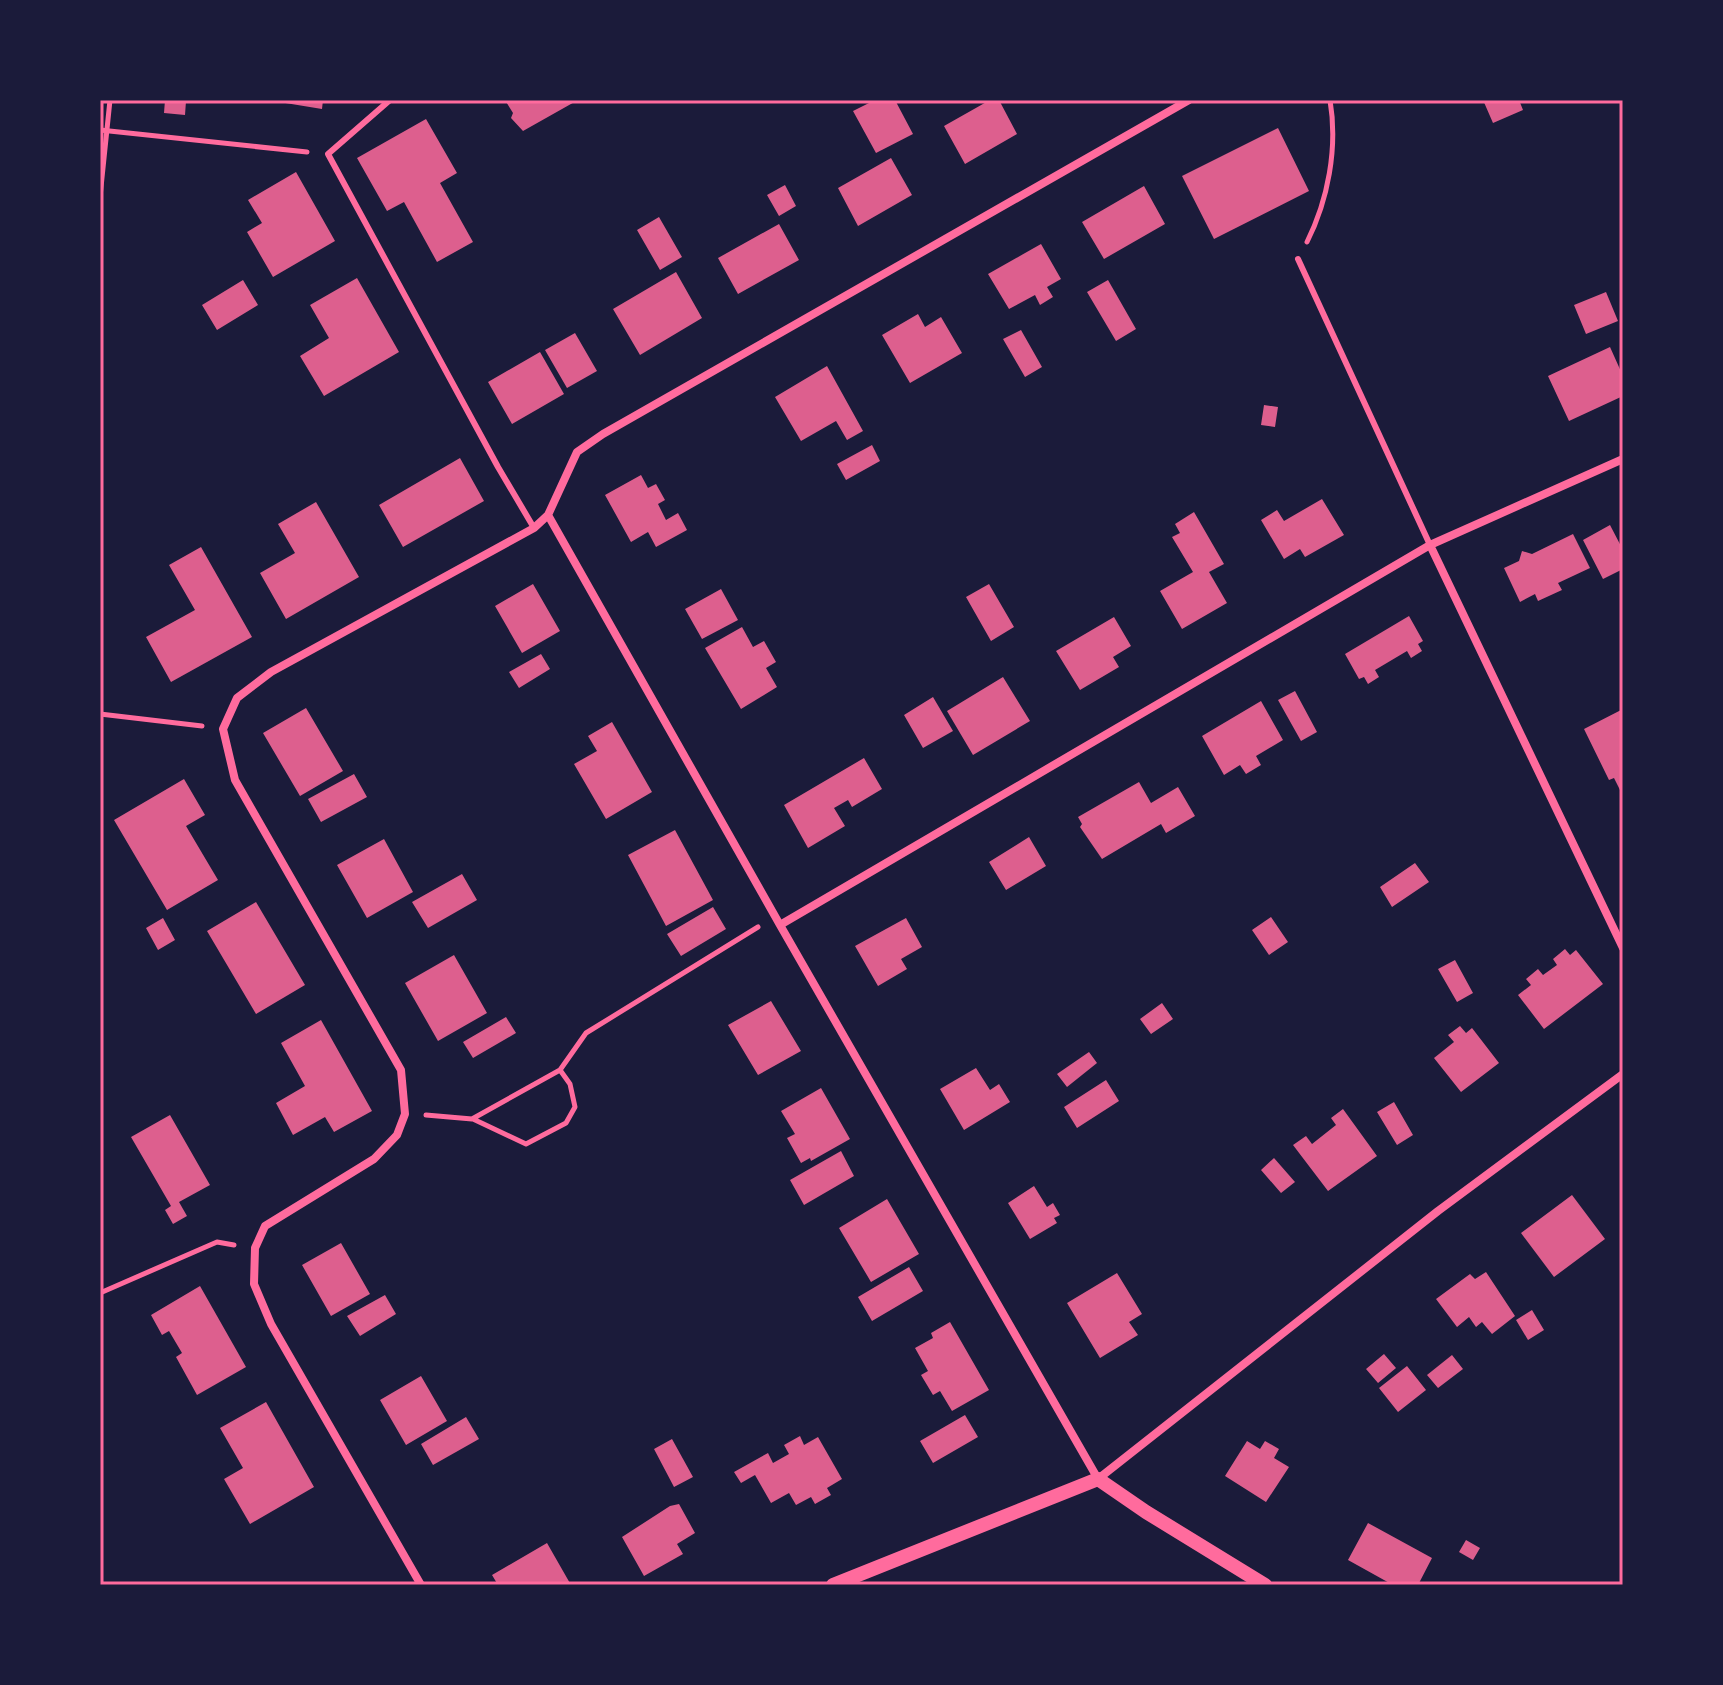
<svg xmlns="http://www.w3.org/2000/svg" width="1723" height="1685" viewBox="0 0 1723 1685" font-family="Karla,sans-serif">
<rect width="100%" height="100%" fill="#1b1b3a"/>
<path fill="#dd5f8e" d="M165 100 186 101 185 115 164 113Z
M267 100H323L322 109Z
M505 100H578L523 131 511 118 513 113Z
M875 100H895L913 134 876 153 853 111Z
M990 100H999L1017 134 965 164 944 126Z
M1483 100H1519L1523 110 1493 123Z
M426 119 457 173 440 183 473 242 437 262 404 202 387 211 357 158Z
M1278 128 1309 191 1214 239 1182 176Z
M891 158 912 195 858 226 838 188Z
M296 172 335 241 273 277 247 232 262 223 248 200Z
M785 185 796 206 779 216 767 195Z
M1144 186 1165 224 1104 259 1082 222Z
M659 217 682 257 660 270 637 230Z
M779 224 799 260 738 294 718 258Z
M1041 244 1061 279 1047 287 1053 297 1040 305 1035 295 1009 309 988 274Z
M676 272 702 318 640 355 613 309Z
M357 278 399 352 324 396 300 356 329 338 310 305Z
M243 280 258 305 217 330 202 305Z
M1108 280 1136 329 1116 341 1087 292Z
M1606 292 1618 321 1586 334 1574 305Z
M918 314 925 327 941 317 962 353 910 383 882 335Z
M1021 330 1042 367 1025 377 1003 339Z
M575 333 597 371 567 388 545 350Z
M1610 347 1623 376V396L1569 421 1548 376Z
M540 352 564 394 512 424 488 382Z
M827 366 863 431 847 440 836 421 801 441 775 397Z
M1264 405 1278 407 1275 427 1261 425Z
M872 445 880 461 846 480 837 464Z
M460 458 484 501 403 547 379 505Z
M641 475 648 488 656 484 665 500 658 504 666 520 678 513 687 530 656 547 648 532 631 542 605 495Z
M1322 499 1344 535 1305 557 1300 549 1284 559 1261 520 1277 510 1284 521Z
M316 502 359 577 286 619 260 573 295 553 278 524Z
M1194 512 1224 564 1209 572 1227 603 1182 629 1160 591 1193 572 1172 537 1180 533 1175 524Z
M1610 525 1623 550V569L1603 579 1583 540Z
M1573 534 1590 568 1558 583 1562 590 1538 601 1535 594 1520 602 1504 568 1519 561 1522 551 1532 554Z
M201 547 252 637 171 682 146 637 195 610 169 565Z
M533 584 560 631 522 653 495 606Z
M989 584 1014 627 991 641 966 597Z
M721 589 738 620 702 639 685 609Z
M1409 616 1423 641 1418 644 1422 651 1411 658 1407 651 1375 670 1379 677 1368 684 1364 677 1359 679 1345 654Z
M1114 617 1131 646 1113 657 1119 667 1080 690 1056 651Z
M742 627 753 647 764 641 776 662 766 668 777 687 741 709 705 648Z
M541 654 550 669 519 688 509 672Z
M1003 677 1030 721 973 755 947 711Z
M1295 691 1317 732 1301 741 1278 700Z
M933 697 953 731 923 748 904 715Z
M1261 701 1283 740 1256 756 1261 765 1246 774 1240 765 1224 775 1202 736Z
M306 708 343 771 300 796 263 733Z
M1623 709V796L1614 778 1609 780 1584 729Z
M612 722 652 792 606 819 574 764 597 751 588 736Z
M864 758 882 789 852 807 848 800 834 808 845 826 808 848 784 805Z
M354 774 367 797 321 822 308 799Z
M184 779 205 815 186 826 218 880 167 910 114 820Z
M1139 782 1151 803 1178 787 1195 816 1166 833 1161 824 1102 859 1080 827 1082 824 1078 817Z
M675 830 713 900 666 926 628 855Z
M1029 837 1046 866 1006 890 989 862Z
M384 839 413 892 367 918 337 865Z
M1415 863 1429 882 1392 907 1380 887Z
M462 874 477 900 428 928 412 902Z
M256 902 305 985 256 1014 207 931Z
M713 907 726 929 681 956 667 934Z
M1271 917 1288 942 1269 955 1252 930Z
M163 918 175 940 158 950 146 928Z
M906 918 922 947 901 959 907 969 878 986 855 946Z
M1565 949 1570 955 1576 950 1603 984 1544 1029 1518 995 1531 985 1526 979 1538 969 1543 975 1557 965 1553 959Z
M454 955 487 1013 438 1041 405 983Z
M1455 960 1473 993 1457 1002 1438 969Z
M771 1001 801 1051 758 1075 728 1025Z
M1162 1003 1173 1019 1151 1034 1140 1019Z
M506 1017 516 1033 473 1058 463 1042Z
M321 1020 372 1111 334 1132 325 1117 293 1135 276 1103 305 1086 281 1043Z
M1460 1026 1466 1033 1472 1028 1499 1063 1461 1092 1434 1058 1454 1042 1448 1035Z
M1089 1052 1097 1063 1067 1087 1057 1074Z
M976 1068 990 1090 999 1084 1010 1102 964 1130 940 1089Z
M1106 1080 1119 1101 1077 1128 1064 1107Z
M821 1088 850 1139 811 1161 810 1158 801 1163 787 1138 795 1134 781 1111Z
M1394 1102 1413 1135 1397 1145 1377 1112Z
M1343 1109 1377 1156 1328 1191 1293 1145 1306 1136 1312 1144 1336 1125 1331 1118Z
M170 1115 210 1185 179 1202 187 1216 173 1224 165 1210 171 1206 131 1137Z
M841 1151 854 1176 804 1205 790 1180Z
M1274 1158 1295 1182 1281 1193 1261 1170Z
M1034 1186 1047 1207 1053 1203 1060 1215 1054 1218 1057 1223 1030 1239 1008 1203Z
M1572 1195 1605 1239 1554 1277 1521 1233Z
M887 1199 919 1254 871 1282 839 1228Z
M341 1243 370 1294 331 1316 302 1265Z
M909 1267 923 1291 872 1321 858 1297Z
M1486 1272 1515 1316 1492 1334 1482 1322 1476 1327 1469 1317 1457 1327 1436 1299 1470 1274 1475 1279Z
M1117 1273 1142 1314 1129 1322 1138 1335 1100 1358 1067 1303Z
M200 1286 246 1367 197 1395 176 1357 182 1353 169 1331 162 1335 151 1315Z
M385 1295 396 1314 360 1336 347 1316Z
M1532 1310 1544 1330 1528 1340 1516 1320Z
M950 1322 989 1390 952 1411 940 1391 933 1395 921 1375 928 1371 915 1348 933 1338 931 1333Z
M1384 1354 1396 1368 1378 1383 1366 1369Z
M1452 1355 1463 1369 1438 1388 1427 1375Z
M1407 1366 1426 1390 1398 1412 1379 1388Z
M421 1376 447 1421 406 1445 380 1400Z
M266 1402 314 1487 250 1524 224 1479 243 1468 220 1428Z
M965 1415 978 1437 933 1463 920 1441Z
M466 1417 479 1439 433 1465 421 1444Z
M800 1436 804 1445 818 1437 842 1479 827 1488 831 1495 815 1504 811 1497 796 1505 789 1493 771 1503 755 1475 741 1483 734 1472 768 1453 773 1463 789 1454 784 1445Z
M672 1439 693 1477 674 1487 654 1449Z
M1247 1441 1260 1449 1265 1441 1279 1449 1274 1458 1289 1467 1266 1502 1225 1476Z
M679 1504 695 1533 677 1544 683 1554 644 1576 622 1537 670 1506Z
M1368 1523 1432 1558 1418 1585H1393L1348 1560Z
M1466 1540 1480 1548 1473 1560 1459 1552Z
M547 1543 571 1585H498L492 1575Z"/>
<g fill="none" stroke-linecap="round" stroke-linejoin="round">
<path stroke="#ff6b9d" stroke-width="5" d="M100 130 307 152
M100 197 110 100
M1307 242C1328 200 1338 148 1330 100
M100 714 202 726
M426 1115 472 1119 560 1070 586 1033 758 927
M473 1119 526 1144 566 1123 575 1107 570 1084 560 1070
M100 1293 217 1242 234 1245"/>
<path stroke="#ff6b9d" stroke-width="6" d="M390 100 328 154 498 467 534 528
M1298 259 1430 545"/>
<path stroke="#ff6b9d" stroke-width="8" d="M548 515 780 925 1098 1479 1438 1211 1623 1074
M1430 545 1623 948
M780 925 1430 545 1623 459
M421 1585 271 1324 254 1284 255 1248 265 1226 374 1159 397 1135 405 1114 401 1070 235 780 223 729 237 698 271 672 534 528 548 515 577 452 603 434 1189 100"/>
<path stroke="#ff6b9d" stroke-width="14" d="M833 1585 1098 1479 1146 1512 1265 1585"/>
</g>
<rect width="1723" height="1685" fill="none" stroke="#1b1b3a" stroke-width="204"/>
<rect x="102" y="102" width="1519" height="1481" fill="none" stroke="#ff6b9d" stroke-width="3"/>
</svg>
